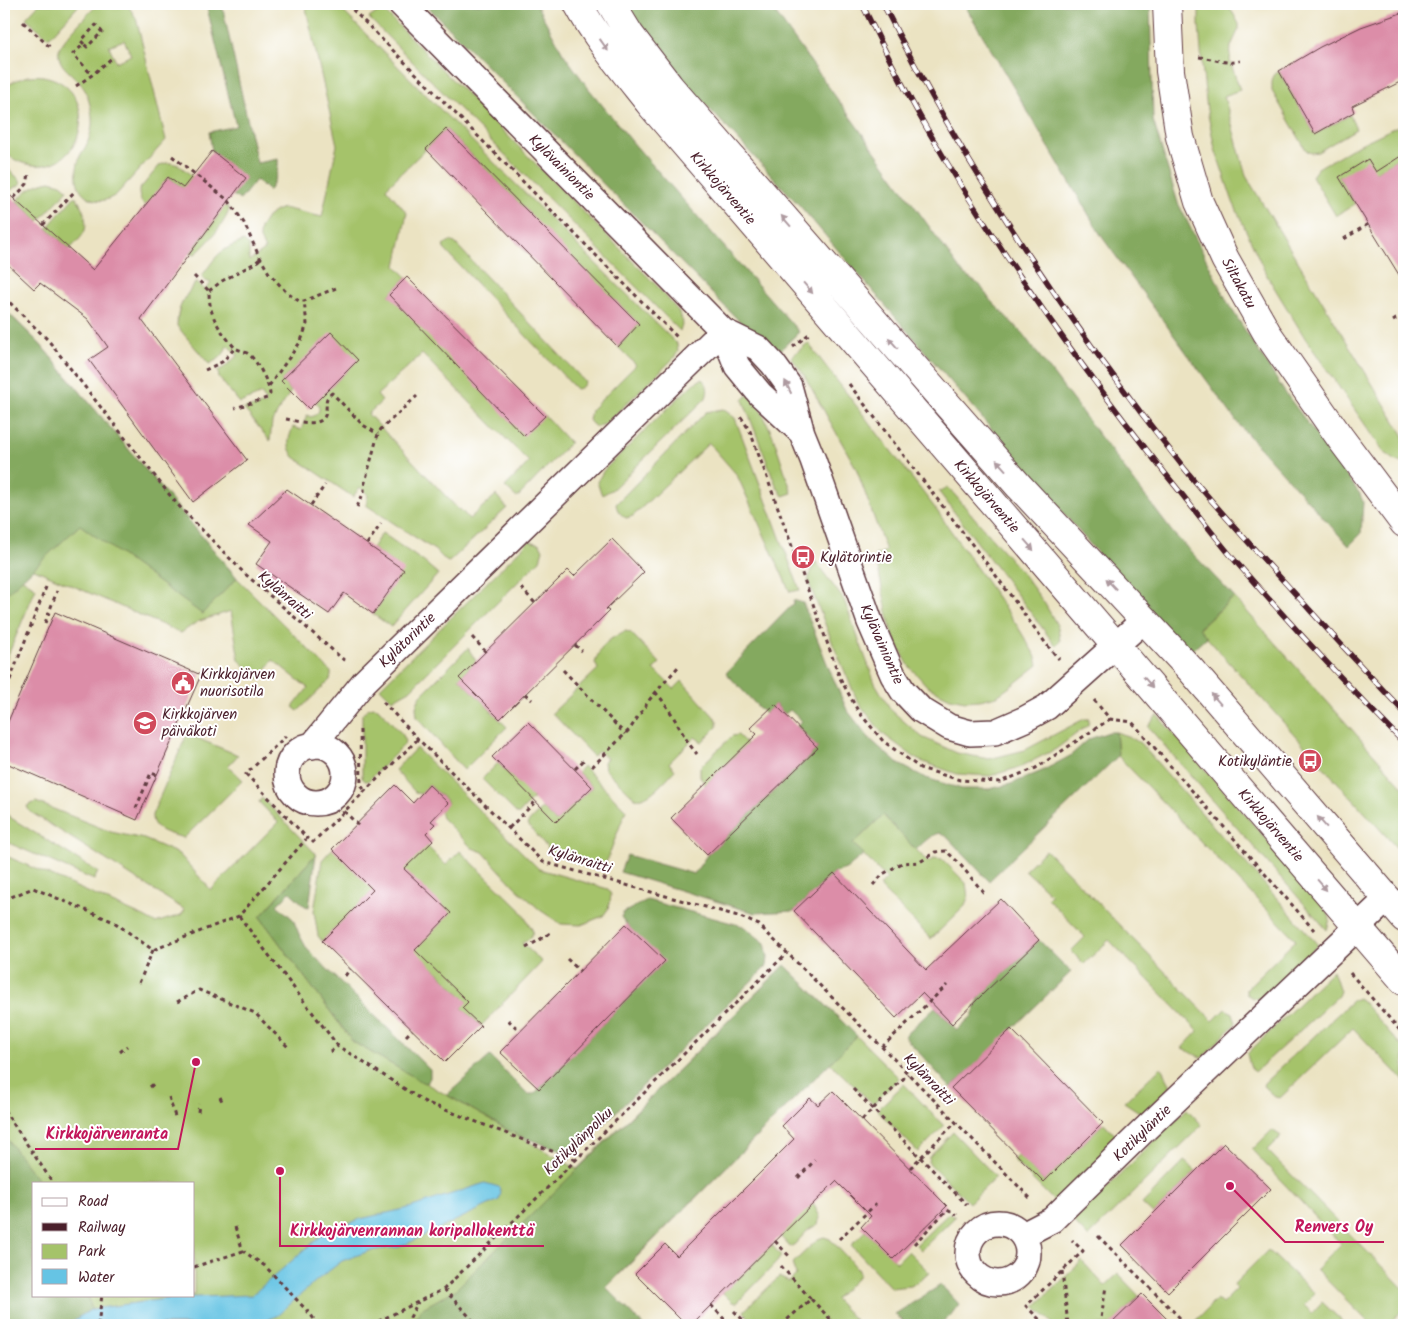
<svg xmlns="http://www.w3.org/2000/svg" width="1408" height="1329" viewBox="0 0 1408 1329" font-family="Kalam,sans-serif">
<rect width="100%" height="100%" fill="#fff"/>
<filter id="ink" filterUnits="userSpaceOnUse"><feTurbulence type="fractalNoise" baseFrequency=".02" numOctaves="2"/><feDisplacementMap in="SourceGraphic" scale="10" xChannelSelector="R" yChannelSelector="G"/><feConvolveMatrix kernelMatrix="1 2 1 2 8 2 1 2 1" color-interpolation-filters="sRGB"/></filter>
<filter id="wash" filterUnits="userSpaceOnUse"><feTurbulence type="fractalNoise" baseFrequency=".0096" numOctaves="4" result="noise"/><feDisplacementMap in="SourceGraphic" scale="20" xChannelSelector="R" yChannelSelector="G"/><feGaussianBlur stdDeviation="1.12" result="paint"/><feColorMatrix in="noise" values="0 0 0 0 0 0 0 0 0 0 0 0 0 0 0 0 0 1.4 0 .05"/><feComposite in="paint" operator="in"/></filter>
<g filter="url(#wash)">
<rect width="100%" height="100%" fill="#ebe3c2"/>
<path fill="#a5c36a" stroke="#78714a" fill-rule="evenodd" d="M39 4H80L50 37H47L26 18Z
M98 4H127L136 18 166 140 116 195C106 201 99 203 88 197 75 189 75 173 79 159 80 154 84 150 86 146 88 142 90 136 91 131 93 123 92 113 90 105 88 98 87 92 83 87 75 74 56 67 59 50 60 42 90 12 98 4ZM124 40 131 55 116 62 109 46Z
M305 4H336L453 122 677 344 678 352 673 359 605 424 596 427 592 424 589 420 591 410 636 365 618 347 639 324 548 233 527 254 515 240 535 219 446 129 386 188 407 213 396 266 407 277 389 295 545 416 570 443 517 498 505 487 529 462 422 354 377 395 382 401 368 414 459 510 460 509 469 519 496 495 507 508 449 562 446 561 436 551 366 505 368 495 360 487 353 497 294 457C286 445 288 440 293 427L301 430 307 415 311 417C319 414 322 409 316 402L358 360 331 333 281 381 291 391 272 422 270 441 244 409 266 404 262 394 240 403 219 378 218 371 225 367 238 355 227 345C223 358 220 358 209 364L177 326C177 306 185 297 196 282L205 290 211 283 204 280 202 276C217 255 219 250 244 241L249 246V261L265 250 259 236 260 228 267 217 276 211 283 208 322 217 337 145Z
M1199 4H1228L1239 24V29L1231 46 1230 61 1240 90 1224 96 1246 176 1404 436V464L1396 461 1384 452 1305 338 1266 274 1233 202 1215 149 1207 110 1202 65 1199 25Z
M382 9 657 286 678 311 683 322 680 331 369 18Z
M1279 71 1315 134 1350 115 1356 129 1318 152 1311 153 1306 150 1272 91C1272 82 1271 76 1279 71Z
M28 76C33 76 38 75 43 76 104 87 85 178 27 164 18 162 10 158 4 151V89L14 81Z
M1404 123V160L1401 162 1398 158 1376 172 1339 177 1355 204 1336 216 1312 176 1318 168 1354 147Z
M166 163H171L179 165 225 204 229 209C227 221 205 247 195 254H190L218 216 169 177 145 206C140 201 139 197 139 190L160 165Z
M4 165 20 180 21 184 7 192 4 189Z
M50 181 61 184 68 190 39 221 17 201C27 189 35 184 50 181Z
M75 196C82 204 88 220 85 230 83 237 74 244 70 249L47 228Z
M450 241 455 243 585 382C583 387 581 388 576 389L444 249 443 245Z
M4 309 39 343 237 578 331 672V676L330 680 298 711 293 707 308 688 273 660 259 679 239 660 231 611 197 622 181 633 32 568 79 525Z
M808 343 935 508 1018 627 1036 657 1038 665 1014 684 997 696 980 700 965 701 950 698 928 687 909 666 892 634 875 555 886 551 856 468 804 375 791 357Z
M702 379C708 385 709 389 706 398L613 489 602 495 597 482 604 470 693 384Z
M749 394 761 410 773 436 792 493 783 496 776 485 743 400Z
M723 409 735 418 800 590 790 592 737 475 709 443 633 516 626 518C620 514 617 511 616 504L706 412Z
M948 487 1023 574 1045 604 1058 627 1060 641 1056 646 939 492Z
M382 533 424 562 438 574 391 627 373 614 403 570 372 548Z
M529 541 540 544 543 550 540 560 410 690 392 700 380 688Z
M815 561 844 600 875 683 891 710 922 737 957 753 989 759 1025 750 1084 719H1089L1088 725 1056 749 1020 767 990 776 957 774 918 760 883 734 858 702 833 644 808 581Z
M21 578 36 588 4 665V596Z
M1234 597 1404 788V856L1199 629Z
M625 631 630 632 660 663 654 669 674 689 682 681 717 720V727L702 742 695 737 669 763 675 770C666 779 648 802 635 798L605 769 604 762 607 758 599 751 593 756 552 713 598 669 595 663C600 645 609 639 625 631Z
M468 648 476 661 459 678 507 727 464 770 417 717 416 707 420 696Z
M374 707 378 708 403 735 405 740 404 745 368 781H365L362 778V714L369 708Z
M1157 715 1326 907 1330 919 1327 930 1148 727Z
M1116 732 1130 737 1140 743 1318 945 1263 999 1253 998 1246 994V989L1296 940 1118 756Z
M187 734 238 755 228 766 243 780 184 838C172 834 151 832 152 815Z
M738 735 747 744 705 785 700 776V767L732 736Z
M416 748 539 869 608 889 611 895 610 902 608 909 603 916 581 925 561 924 540 910 515 887 483 852 472 848 442 818 440 811 448 802 429 785 421 794 416 793 395 770Z
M498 763 533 798 518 815 482 779Z
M583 766 626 810 604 868 553 854 527 824 542 808 556 822 592 787 578 772Z
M262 798 316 854 260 917 353 1042 577 1169 785 965 899 1078 873 1104 830 1063 569 1325H4V855L144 917 155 923 181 915 185 910 29 811 27 806 36 802 111 832 144 839 179 854 211 890 278 822 259 802ZM34 1183H194V1295H34Z
M4 811 11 818 98 872 94 880 4 841Z
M883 815 928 862 935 858 942 859 966 883 968 897 965 906 931 939 879 886 887 879 853 844Z
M427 846 446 865 460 851 520 909 533 931C531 938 529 940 522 943L542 962 481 1026 462 1008 467 1001 439 973 358 905 322 941 318 936 314 911 322 860 332 849Z
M1046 850 1213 1021 1225 1009 1233 1013 1236 1023 1202 1058 1182 1048 1198 1031 1109 940 1084 964 1071 951 1085 937 1047 898 1051 894 1025 870Z
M1333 970 1340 991 1338 996 1255 1072 1250 1066 1247 1054Z
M1358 998 1362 1001 1404 1049V1081L1353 1028 1280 1098 1275 1097 1263 1086 1264 1083 1353 1000Z
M1161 1067 1171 1086 1142 1114 1124 1102Z
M904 1084 944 1126 918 1152 877 1110Z
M1187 1109 1202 1125 1088 1237 1073 1221Z
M1104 1123 1120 1140 1055 1202 1013 1160 1018 1155 1044 1182Z
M1272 1130 1281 1136 1267 1150 1404 1289V1309L1387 1325H1371L1316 1269 1341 1244 1252 1150Z
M953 1132 996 1177 969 1203 928 1162 929 1157Z
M1184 1161 1196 1171 1153 1214 1142 1204Z
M812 1201 820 1217 818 1224 808 1230 795 1244 790 1247 780 1236Z
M949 1213 955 1217 921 1250 916 1245Z
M865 1231 897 1262 908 1251 930 1273 911 1286 891 1288 851 1245Z
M824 1237 830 1239 857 1268 859 1274 857 1278 835 1299 855 1320 849 1325H741L749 1318 744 1311 779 1277 789 1282 796 1275 792 1264 818 1239Z
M772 1245 781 1256 777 1262 737 1303 732 1302 723 1293Z
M1268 1250 1315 1294 1304 1305 1312 1313 1322 1302 1346 1325H1197L1194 1322 1217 1299 1222 1304 1237 1289 1234 1284Z
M1082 1261 1105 1286 1118 1274 1139 1296 1117 1319 1123 1325H1054L1035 1306Z"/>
<path fill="#84a95e" stroke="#676444" d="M206 4H234L222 5 257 163 278 159C279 172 275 180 269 191L256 180 240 200 211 180 225 162 212 151 209 132 236 126Z
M425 4H536L563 53 589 89 635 145 799 332 774 356Z
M624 4H769L964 275 980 285 990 300 1022 333 1173 533 1234 597 1199 628 1207 637 1186 656 800 206 690 88 627 9Z
M964 4H1150L1153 120 1178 203 1229 305 1284 391 1360 494 1363 502 1361 534 1349 546 1240 426 1102 237Z
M4 309 39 343 237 578 202 614 80 525 4 596Z
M793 600 803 603 828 666 847 710 870 739 897 763 926 778 962 789H989L1011 784 1042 771 1070 756 1089 739 1109 732H1116L1118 756 989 881 946 836 939 833C929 836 923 843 916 850L883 815 853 844 864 854 846 869 834 873 794 911 755 913 620 872 627 855 694 874 707 855 818 748 797 726 802 721 790 710 785 714 775 704 765 714 726 673 794 603Z
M316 854 309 907 305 906 290 892 277 905 293 919 299 934 307 949 430 1070V1078L427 1082 424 1083 353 1042 260 917Z
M647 900 743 926 765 943 768 957 767 966 584 1143 573 1150 565 1152 517 1135 447 1095 490 1056 528 1094H534L664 962 626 924 621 917 623 913Z
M1039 940 1071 972 951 1088 904 1036 935 1007 957 1030 972 1016 980 996Z
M785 965 857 1036 606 1287 643 1325H412L421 1309 455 1290Z
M4 1135 40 1183H34V1295H87L92 1309 66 1325H4Z
M941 1285 959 1304 950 1316 940 1325H899L903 1321 895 1314Z"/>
<path fill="#66c4e4" stroke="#587288" d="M485 1183 499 1187 501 1193 499 1200 400 1247 369 1251 342 1261 317 1280 278 1315 258 1325H66L92 1309 172 1298 252 1295 322 1235 360 1219 409 1208Z"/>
<g id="blocks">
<path fill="#dc8da8" d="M1404 12V80L1352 106 1354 112 1315 134 1279 71 1320 47 1361 27Z
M446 129 639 324 618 347 426 149Z
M212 151 246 178 141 319 247 460 193 502 89 360 108 347 88 319 40 283 34 289 4 261V190L93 270 168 177 183 188Z
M1404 154V283L1339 177 1368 159 1376 172Z
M407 277 545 416 524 436 389 295Z
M331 332 358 360 309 409 281 381Z
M287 489 404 570 373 614 344 593 329 614 256 564 272 541 249 525Z
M612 539 644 572 606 609 609 611 500 719 459 678 568 570 574 576Z
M55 612 201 675 137 820 4 762V731Z
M775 704 818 748 707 855 671 818 757 734 750 728Z
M528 722 592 787 556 822 492 757Z
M395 785 413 803 429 785 448 803 431 821 435 824 426 833 433 841 404 869 451 913 415 950 468 1002 462 1008 481 1026 445 1062 322 941 373 890 332 849Z
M834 873 926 970 1001 899 1039 940 952 1024 922 993 896 1018 794 911Z
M626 924 665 961 539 1089 500 1052Z
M1011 1029 1103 1123 1044 1182 951 1088Z
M833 1091 947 1206 893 1259 861 1227 871 1216 836 1181 691 1325H686L635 1274 665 1244 677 1256 794 1139 782 1126 810 1098 818 1105Z
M1224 1143 1271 1189 1168 1292 1122 1245Z
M1142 1294 1173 1325H1110Z"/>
</g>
</g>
<g filter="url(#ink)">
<use href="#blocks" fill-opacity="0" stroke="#623c42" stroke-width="1"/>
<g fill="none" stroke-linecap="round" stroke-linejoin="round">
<g stroke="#623c42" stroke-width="28">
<path id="minor" d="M401 4 723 331 758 348 773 364 789 386 802 433 813 460 870 622 893 675 903 691 921 710 949 727 970 733 995 732 1025 719 1047 707 1144 620
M723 331 737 366 760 394 802 433
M287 774a29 29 0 1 1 58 0a29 29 0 1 1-58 0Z
M312 746 364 682 723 331
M968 1253a30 30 0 1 1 60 0a30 30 0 1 1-60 0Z
M1023 1235 1052 1220 1141 1133 1387 899"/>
</g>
<g stroke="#623c42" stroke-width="30">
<path id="tertiary" d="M1167 4 1170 71 1180 137 1199 202 1225 259 1267 333 1341 439 1404 523"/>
</g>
<g stroke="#623c42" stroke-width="30">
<path id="secondary" d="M578 4C598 41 625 72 651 105L1404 981
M611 4 630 35 670 87 902 353 1019 486 1191 670 1404 918"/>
</g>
<path stroke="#623c42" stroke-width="3" stroke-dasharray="4 4" stroke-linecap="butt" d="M347 4 678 338
M23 22 52 49
M84 44 81 41 96 25 102 32 87 47 84 44 73 54 92 75
M1199 57C1212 58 1227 65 1240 61
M76 86 92 75 113 57
M172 156 229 201 244 223 258 254 269 273 287 293 299 301H304L336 288
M14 198 27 184 29 174
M43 225 76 190
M1344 239 1368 224
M194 276 209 291C209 317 219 329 235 348
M209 291 222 281 255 263 260 259
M4 297 48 340 176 503 244 573 345 661
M1393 321 1404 314
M793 347 810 333
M205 370 222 362 235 348C239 350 243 351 247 353 256 358 269 383 270 394L267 398 235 408
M849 384 997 577 1047 645 1059 659
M269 386 301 341 307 324 304 301
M741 417 750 431 840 678 858 711 883 741 920 768 960 780 1000 782 1036 768 1110 719
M286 419C297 421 326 430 326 410 327 400 324 400 332 393L363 425 378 434
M311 505 325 485
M357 507 364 492V486L378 434 381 429 417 396
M367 544 381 524
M521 588 535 603
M45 623 57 591
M472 637 486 652
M575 645 582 651
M563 670 625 734
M655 692C669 706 675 721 685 737 688 743 693 749 697 754
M525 694 532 700
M4 695 46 587
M1094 700 1110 719 1132 722 1314 930
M383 702 418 739 543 862 738 916 759 925 882 1047 1032 1200
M360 730 361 785 365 791
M592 767 630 729 650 699 678 667
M575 769 585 759
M136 808 151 773 157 775
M344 811 361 828
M509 828 536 801
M312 843 418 739
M873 885 883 874 902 863 920 862 935 852 946 851 958 862 984 893
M4 900 33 888 114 922 153 950 239 916 307 838 246 774 286 736
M239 916 338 1046 425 1102 575 1160
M526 948 552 932
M567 959 580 971
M1350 973 1404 1035
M345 976 350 969
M139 983 153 950
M177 1002 199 990 255 1013 288 1047
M508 1020 520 1031
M406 1036 412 1030
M882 1047 947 985
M120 1052 127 1046
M330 1052 338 1046
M150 1087 156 1082
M853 1089 967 1205
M169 1097 176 1120
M220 1097 223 1103
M4 1110 53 1183
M198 1112 199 1104
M862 1120 908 1074
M910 1168 955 1123
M798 1178 815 1160
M235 1227 243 1251 265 1266 311 1315 318 1325
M1098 1236 1180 1318
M839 1239 876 1204
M775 1241 790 1257
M914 1244 947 1210 957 1215
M781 1266 811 1299 781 1325
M194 1267 243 1251
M1062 1271 1068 1325
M444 1289 477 1325
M811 1299 836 1325
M711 1305 725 1320
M734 1311 748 1325
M98 1325 102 1295
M371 1325 444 1289 787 953
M406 1325 418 1302
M1045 1325 1026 1306 1083 1251 1072 1240
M1100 1325 1106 1286"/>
<use href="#minor" stroke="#fff" stroke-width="25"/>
<use href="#tertiary" stroke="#fff" stroke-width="28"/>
<use href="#secondary" stroke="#fff" stroke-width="28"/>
<g stroke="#4a1f2b" stroke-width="5.5">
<path id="rail" d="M862 4C882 45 903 87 926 127 997 250 1080 366 1168 477 1191 505 1213 535 1237 563 1291 625 1347 685 1404 743
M883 4C966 169 1069 324 1184 468 1214 505 1246 540 1278 575 1320 621 1361 667 1404 712"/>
</g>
<use href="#rail" stroke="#fff" stroke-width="4" stroke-dasharray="11" stroke-linecap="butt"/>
</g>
<defs><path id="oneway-solid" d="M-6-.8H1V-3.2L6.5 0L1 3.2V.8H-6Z" transform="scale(1.25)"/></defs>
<g fill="#ae9aa0">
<use href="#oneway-solid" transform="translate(604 45) rotate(55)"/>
<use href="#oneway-solid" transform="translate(786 221) rotate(-131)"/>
<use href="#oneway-solid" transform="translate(808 288) rotate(49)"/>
<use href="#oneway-solid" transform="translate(893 343) rotate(-131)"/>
<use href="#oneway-solid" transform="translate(788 387) rotate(-116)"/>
<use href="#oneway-solid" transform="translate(1001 465) rotate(-132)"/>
<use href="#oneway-solid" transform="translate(1029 545) rotate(49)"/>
<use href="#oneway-solid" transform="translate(1111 584) rotate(-133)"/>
<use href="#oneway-solid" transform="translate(1148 682) rotate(49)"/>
<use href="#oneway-solid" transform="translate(1216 699) rotate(-131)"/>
<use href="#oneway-solid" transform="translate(1322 822) rotate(-131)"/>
<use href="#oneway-solid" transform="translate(1322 885) rotate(49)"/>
</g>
</g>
<defs>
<g id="bus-disc" transform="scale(1.25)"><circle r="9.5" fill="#d1495b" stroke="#fff"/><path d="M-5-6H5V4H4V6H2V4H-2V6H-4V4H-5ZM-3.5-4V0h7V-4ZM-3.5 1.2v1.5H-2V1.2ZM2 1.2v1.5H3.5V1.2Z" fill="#fff"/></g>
<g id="civic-disc" transform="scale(1.25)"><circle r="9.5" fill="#d1495b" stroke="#fff"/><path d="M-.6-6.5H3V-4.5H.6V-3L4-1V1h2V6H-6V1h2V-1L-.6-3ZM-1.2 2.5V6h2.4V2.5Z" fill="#fff"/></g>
<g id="school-disc" transform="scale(1.25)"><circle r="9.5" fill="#d1495b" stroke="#fff"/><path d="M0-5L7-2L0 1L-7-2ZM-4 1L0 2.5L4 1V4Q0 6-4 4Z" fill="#fff"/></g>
</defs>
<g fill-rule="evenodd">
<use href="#bus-disc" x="803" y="557"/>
<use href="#civic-disc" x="183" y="683"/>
<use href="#school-disc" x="145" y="723"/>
<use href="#bus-disc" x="1310" y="761"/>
</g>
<g text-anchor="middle" stroke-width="4" stroke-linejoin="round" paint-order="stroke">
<g font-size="15" fill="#4a1f2b" stroke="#fff">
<text transform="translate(562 167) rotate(45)" y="5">Kylävainiontie</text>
<text transform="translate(723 188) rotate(49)" y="5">Kirkkojärventie</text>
<text transform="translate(1239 283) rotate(61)" y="5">Siltakatu</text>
<text transform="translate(987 496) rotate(49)" y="5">Kirkkojärventie</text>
<text transform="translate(285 595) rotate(41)" y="5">Kylänraitti</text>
<text transform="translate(407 640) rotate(-44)" y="5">Kylätorintie</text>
<text transform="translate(882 644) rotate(66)" y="5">Kylävainiontie</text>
<text transform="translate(1271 825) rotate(49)" y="5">Kirkkojärventie</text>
<text transform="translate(580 859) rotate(17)" y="5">Kylänraitti</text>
<text transform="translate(929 1079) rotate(46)" y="5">Kylänraitti</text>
<text transform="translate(1142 1133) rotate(-44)" y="5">Kotikyläntie</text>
<text transform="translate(578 1141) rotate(-44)" y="5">Kotikylänpolku</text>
</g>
<g font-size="15" fill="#4a1f2b" stroke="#fff" text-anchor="start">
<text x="820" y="562">Kylätorintie</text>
<text x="200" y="679">Kirkkojärven<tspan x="200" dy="17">nuorisotila</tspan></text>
<text x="162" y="719">Kirkkojärven<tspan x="162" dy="17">päiväkoti</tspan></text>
<text x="1292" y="766" text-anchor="end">Kotikyläntie</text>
</g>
</g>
<path fill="none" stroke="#c2185b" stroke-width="2" d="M196 1062L178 1149H35M1230 1186L1285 1242H1384M280 1171L280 1246H544"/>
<g fill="#c2185b" stroke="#fff" stroke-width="2">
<circle cx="196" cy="1062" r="5"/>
<circle cx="1230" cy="1186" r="5"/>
<circle cx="280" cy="1171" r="5"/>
</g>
<g font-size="16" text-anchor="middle" font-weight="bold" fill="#c2185b" stroke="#fff" stroke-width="4" stroke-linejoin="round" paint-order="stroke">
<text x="107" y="1139">Kirkkojärvenranta</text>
<text x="1334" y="1232">Renvers Oy</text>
<text x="412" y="1236">Kirkkojärvenrannan koripallokenttä</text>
</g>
<rect width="1408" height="1329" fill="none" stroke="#fff" stroke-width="20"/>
<rect x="32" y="1182" width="162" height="115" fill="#ffffff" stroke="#b7a5aa"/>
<rect x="42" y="1198" width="25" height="8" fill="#ffffff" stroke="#b7a5aa"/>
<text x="78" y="1206" font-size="15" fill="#4a1f2b">Road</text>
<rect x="42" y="1223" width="25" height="8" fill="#4a1f2b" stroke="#b7a5aa"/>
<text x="78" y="1232" font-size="15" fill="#4a1f2b">Railway</text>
<rect x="42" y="1244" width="25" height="15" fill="#a5c36a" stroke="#b7a5aa"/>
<text x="78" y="1256" font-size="15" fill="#4a1f2b">Park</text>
<rect x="42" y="1269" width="25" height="15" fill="#66c4e4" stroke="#b7a5aa"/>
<text x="78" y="1282" font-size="15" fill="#4a1f2b">Water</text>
</svg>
